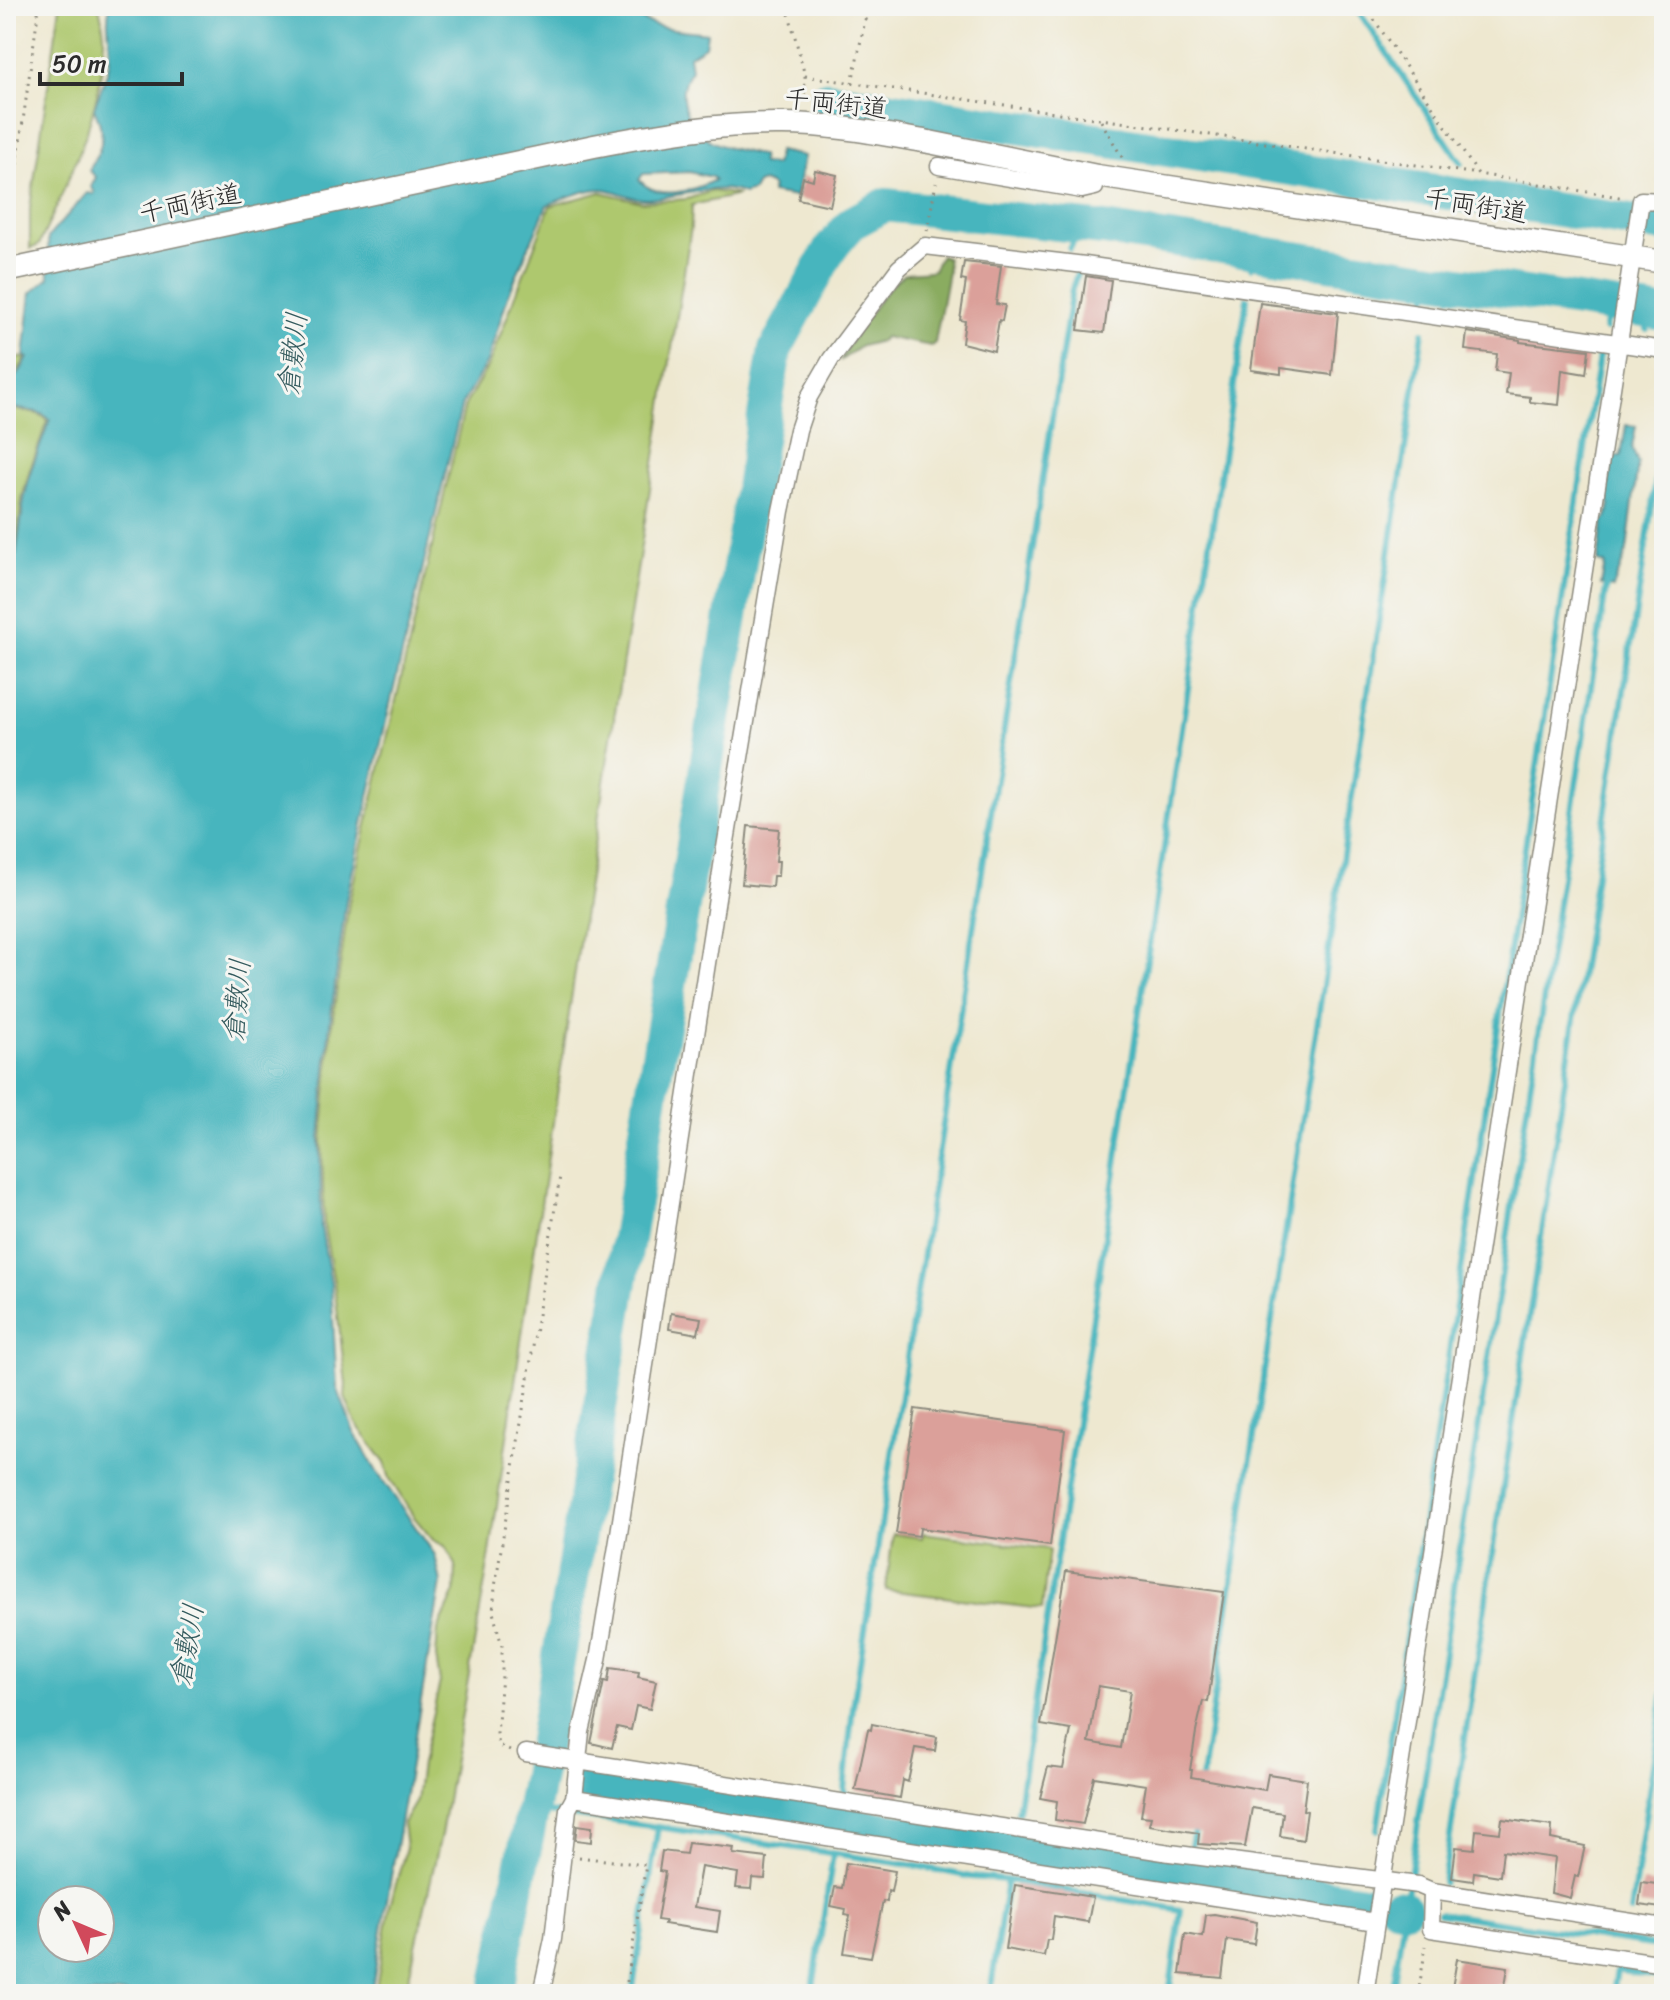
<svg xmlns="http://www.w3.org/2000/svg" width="1670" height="2000" viewBox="0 0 1670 2000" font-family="Sriracha,'Klee One',sans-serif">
<rect width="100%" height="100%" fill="#f6f6f2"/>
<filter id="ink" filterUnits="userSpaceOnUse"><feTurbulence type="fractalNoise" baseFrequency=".0125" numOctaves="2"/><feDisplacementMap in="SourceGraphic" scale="16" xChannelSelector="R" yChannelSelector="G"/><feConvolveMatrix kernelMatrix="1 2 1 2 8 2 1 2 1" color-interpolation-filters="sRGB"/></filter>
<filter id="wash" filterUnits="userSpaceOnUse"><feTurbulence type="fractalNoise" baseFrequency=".006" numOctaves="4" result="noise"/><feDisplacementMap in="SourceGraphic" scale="32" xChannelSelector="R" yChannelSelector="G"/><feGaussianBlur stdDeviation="1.8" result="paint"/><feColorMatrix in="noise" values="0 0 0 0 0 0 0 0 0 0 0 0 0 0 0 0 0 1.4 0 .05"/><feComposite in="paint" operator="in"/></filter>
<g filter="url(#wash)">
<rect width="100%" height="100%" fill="#eee8d0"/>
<path fill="#aec86e" stroke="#6c7a4c" stroke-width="2" d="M60 6H99C101 16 104 27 104 37 103 112 69 179 39 245L30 249V208Z
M712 191 739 195 692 205 691 227 586 897 490 1553 441 1835 405 1994H375L390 1905 406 1848 403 1823 416 1801 421 1764 440 1682 436 1657 438 1630 455 1592 456 1565 445 1546 433 1540 413 1516 390 1479 385 1463 355 1422 345 1397 346 1384 334 1283 324 1227 322 1142 332 1024 349 901 465 405 489 364 550 206 601 192 642 202 687 199Z
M14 357 26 358 16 374 6 377V361Z
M6 406C20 414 38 409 48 421L30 469 22 499 6 622Z
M923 1533 1049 1549 1042 1609 886 1590 893 1534 922 1538Z"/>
<path fill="#8aac61" stroke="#5a6c46" stroke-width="2" d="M941 255 947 258 948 272 935 343 931 346 884 337 881 341 861 346 840 361C849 343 889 279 907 273 915 271 924 273 933 270Z"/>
<path fill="#46b5be" stroke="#387074" stroke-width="2" fill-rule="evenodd" d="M110 6H624C646 30 676 29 707 33L705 46 689 56 691 70C673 94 687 127 711 141 725 149 746 151 761 156L762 164 775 165 778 151 804 156 796 197 771 193 772 186 763 182 757 184 753 191 744 194C721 181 673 199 645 199 630 199 617 190 602 189 585 189 563 199 547 205L509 293 487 362 462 404 382 738 346 901 330 1022 320 1140 321 1227 331 1283 337 1387 354 1432 377 1472 435 1555 441 1583 371 1994H6V628L24 500 31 470 50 420C40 408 22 412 8 406L6 379 18 375 28 358 24 356 31 293 49 278 48 237 87 193 94 194 95 192 91 187 96 177 89 170C105 146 105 133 94 108 99 94 106 79 109 64 113 44 104 24 110 6ZM689 172 712 177 715 180C692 191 659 201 639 180L643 174ZM52 1900H100V1948H52Z
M1626 425 1636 426 1632 448 1638 463 1627 550 1613 588 1601 585 1605 564 1598 562 1603 521 1607 518 1610 504 1606 499 1613 456H1621Z"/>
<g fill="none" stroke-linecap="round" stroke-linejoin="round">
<path stroke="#46b5be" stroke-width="6" d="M1355 6 1461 163
M1455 195 1456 188
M1070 249 1081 227
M1251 268 1253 252
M1427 299 1429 279
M1605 329 1608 306
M1647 329 1649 312
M1201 1784 1423 332
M846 1794 844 1790 853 1707 1072 289 1077 274
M533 1810 658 1827 632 1994
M1018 1812 1247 299
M836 1821 846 1809
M658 1827 917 1866 971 1877 1007 1880 990 1994
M1377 1830 1599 356
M1191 1846 1195 1826
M1011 1848 1013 1840
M1186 1874 1188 1867
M1007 1880 1181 1910 1169 1994
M1443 1883 1664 427
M1362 1901 1364 1893
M1631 1912 1664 1691
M1439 1913 1664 1947
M812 1994 833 1855
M1392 1994 1607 582
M1613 1994 1617 1970 1664 1978"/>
<path stroke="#46b5be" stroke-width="34" d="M827 98 1664 226
M586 1784 1370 1902
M1396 1906 1405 1908
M496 1994 539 1777 775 350 830 249 852 223 885 205 1104 229 1664 314"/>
</g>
<g id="blocks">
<path fill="#dba09a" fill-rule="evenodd" d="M815 170 837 175 830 206 798 199 803 177 813 180Z
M964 262 1001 266 996 304 1005 305 1002 321 999 320 994 351 962 343 965 321 960 320 966 281 961 280Z
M1086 276 1111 280 1104 333 1078 330Z
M1260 303 1338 313 1332 375 1281 368V374L1251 370Z
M1467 332 1520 340V342L1589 350 1586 374 1562 370 1559 405 1530 402V397L1506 394 1509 373 1495 371 1497 354 1465 350Z
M748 826 779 829 776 861H779L778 876H773L772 887 742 884Z
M671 1313 701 1318 698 1334 669 1329Z
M915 1409 1065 1430 1050 1546 920 1528 919 1536 896 1533Z
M1066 1571 1224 1592 1208 1702 1203 1701 1196 1732 1190 1770H1192L1191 1777 1265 1790 1268 1774 1307 1780 1303 1810 1307 1811 1303 1840 1280 1836 1283 1813 1252 1808 1245 1847 1198 1844 1199 1833 1149 1825 1151 1817 1141 1816 1146 1785 1094 1777 1083 1824 1055 1820 1057 1801 1040 1798 1048 1767 1063 1769 1071 1730 1041 1725ZM1098 1686 1130 1691 1121 1748 1089 1742Z
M610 1668 639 1672 638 1677 656 1681 650 1709 636 1706 631 1730 617 1727 612 1748 591 1743 604 1681 608 1682Z
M872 1724 937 1737 935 1751 915 1748 908 1782 903 1780 900 1798 855 1790 868 1729 871 1730Z
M1502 1819 1552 1826 1551 1839 1585 1846 1578 1877 1575 1876 1570 1898 1551 1893 1555 1858 1503 1851 1500 1876 1474 1872 1473 1881 1452 1878 1456 1847 1474 1849 1476 1830 1500 1833Z
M577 1825 592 1827 591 1842 575 1840Z
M688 1843 734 1848 733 1854 767 1858 765 1879 752 1878 751 1889 736 1888 738 1873 701 1867 694 1907 720 1911 717 1932 664 1924 665 1921 657 1920 665 1872 659 1871 662 1851 686 1854Z
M846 1863 895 1871 891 1892 888 1891 887 1902 883 1901 871 1957 844 1953 850 1916 845 1915 846 1909 831 1906 835 1887 842 1888Z
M1642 1882 1664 1885V1905L1661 1908 1639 1905Z
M1015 1885 1093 1897 1088 1922 1054 1916 1051 1940H1047L1044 1956 1005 1949Z
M1214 1914 1257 1922 1254 1944 1227 1940 1222 1978 1180 1974 1185 1934 1203 1937 1206 1915Z
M1457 1959 1508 1967 1505 1986 1497 1985 1496 1993 1473 1989V1994H1451Z"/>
</g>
</g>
<g filter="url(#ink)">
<use href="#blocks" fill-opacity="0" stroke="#8c8a7e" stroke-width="2"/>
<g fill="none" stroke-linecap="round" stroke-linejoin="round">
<g stroke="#8c8a7e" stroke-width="19">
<path id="street" d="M939 166 1082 190 1095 187 1097 176
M526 1753 1170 1853 1418 1885 1432 1891 1664 1927
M574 1798 1376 1922
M1432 1891 1431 1929 1664 1964
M541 1994 553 1939 568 1809 574 1798 581 1732 598 1660 618 1540 722 866 781 511 798 430 809 397 831 359 899 268 925 246 1085 265 1664 350
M1365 1994 1641 200 1664 201"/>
</g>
<g stroke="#8c8a7e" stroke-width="25">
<path id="secondary" d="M929 142 1097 176 1664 262"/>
</g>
<path stroke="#8c8a7e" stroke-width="3" stroke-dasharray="2 6" stroke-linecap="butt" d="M787 6 805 76 804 105
M1365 6 1478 174 1625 198
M805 76 1478 174
M852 83 868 6
M1101 121 1123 159
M6 219 16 171 39 6
M927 231 936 183
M510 1751 499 1746 497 1734 502 1676V1646L493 1612 495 1587 560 1176
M579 1857 646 1865 625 1994
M1418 1994 1426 1946"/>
<use href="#street" stroke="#fff" stroke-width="16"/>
<use href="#secondary" stroke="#fff" stroke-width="22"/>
<g stroke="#8c8a7e" stroke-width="25" stroke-linecap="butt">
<path id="secondary-bridge" d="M6 271 594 146C657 134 719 123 783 124 832 124 881 134 929 142"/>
</g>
<use href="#secondary-bridge" stroke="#fff" stroke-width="22"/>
</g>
</g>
<g text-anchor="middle" stroke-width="6" stroke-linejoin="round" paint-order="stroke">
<g font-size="26" fill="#2b2b2b" stroke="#f6f6f2">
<text transform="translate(836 103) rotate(6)" y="9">千両街道</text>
<text transform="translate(190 203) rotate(-12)" y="9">千両街道</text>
<text transform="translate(1476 205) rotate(9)" y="9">千両街道</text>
</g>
<g font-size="28" font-style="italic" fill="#345b5e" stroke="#f6f6f2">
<text transform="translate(292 354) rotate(-84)" y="10">倉敷川</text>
<text transform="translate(236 1000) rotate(-85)" y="10">倉敷川</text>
<text transform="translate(186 1645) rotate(-80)" y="10">倉敷川</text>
</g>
</g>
<rect width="1670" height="2000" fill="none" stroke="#f6f6f2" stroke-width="32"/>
<g transform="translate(76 1924) rotate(314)"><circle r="38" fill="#f6f6f2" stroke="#a5a5a2" stroke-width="2"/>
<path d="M0-6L14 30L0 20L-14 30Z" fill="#d1495b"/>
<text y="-12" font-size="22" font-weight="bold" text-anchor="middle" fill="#2b2b2b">N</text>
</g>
<path d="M40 72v12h142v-12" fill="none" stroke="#2b2b2b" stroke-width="4"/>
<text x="52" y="72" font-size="24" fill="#2b2b2b" stroke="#f6f6f2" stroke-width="6" paint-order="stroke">50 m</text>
</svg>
